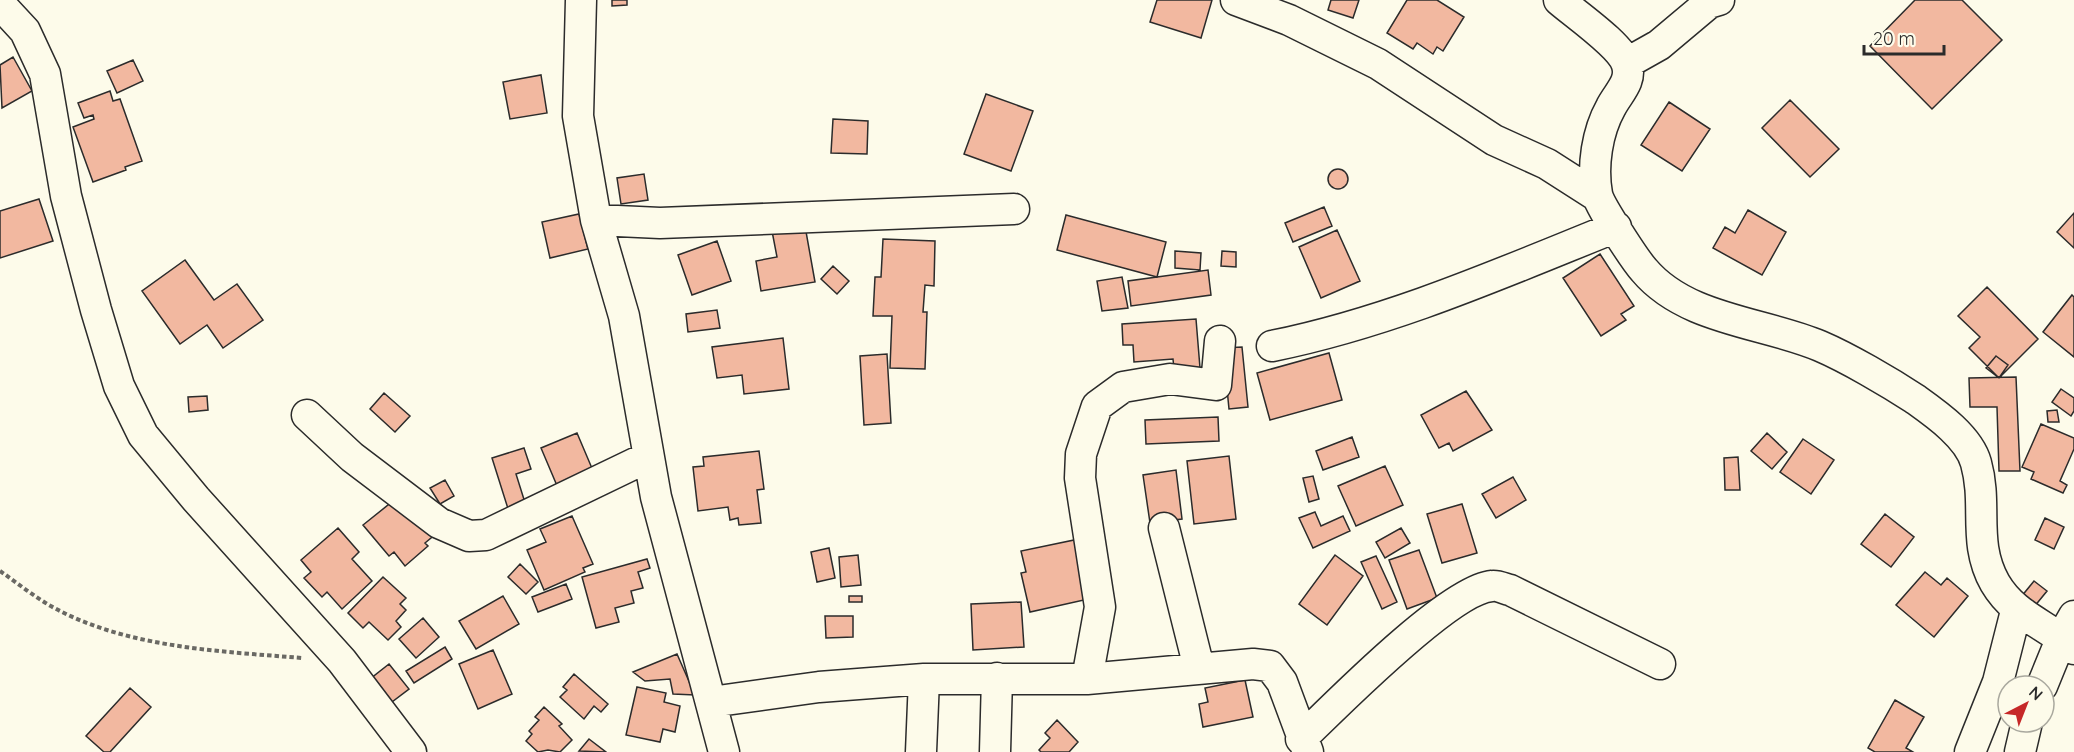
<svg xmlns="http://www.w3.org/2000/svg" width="2074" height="752" viewBox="0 0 2074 752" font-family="Quicksand,sans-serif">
<rect width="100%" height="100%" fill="#fdfbea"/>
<path fill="#f2b8a0" stroke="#2b2b2b" stroke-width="1.5" d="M612 0H627V5L612 6Z
M1157 0H1212L1201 38 1150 22Z
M1331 0H1359L1353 18 1328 10Z
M1407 0H1437L1464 17 1443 51 1437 47 1433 54 1417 43 1413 49 1387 33Z
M1915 0H1962L2002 40 1932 109 1870 46Z
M13 57 32 91 2 108 0 65Z
M133 60 143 81 117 93 107 71Z
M541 75 547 113 510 119 503 82Z
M110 91 113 101 120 99 142 161 125 167 126 170 93 182 73 127 94 119 93 115 84 118 78 103Z
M986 94 1033 111 1011 171 964 154Z
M1790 100 1839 149 1810 177 1762 128Z
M1669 102 1710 129 1682 171 1641 145Z
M833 119 868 121 867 154 831 153Z
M1328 179a10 10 0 1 1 20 0a10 10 0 1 1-20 0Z
M644 174 648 200 621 204 617 178Z
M39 199 53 241 0 258V211Z
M1324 207 1332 226 1293 242 1285 223Z
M1748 210 1786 232 1762 275 1713 248 1725 227 1735 233Z
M2074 213V248L2057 232Z
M579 214 588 249 550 258 542 222Z
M1066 215 1166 242 1157 277 1057 250Z
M805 226 815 282 761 291 756 261 777 257 772 231Z
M1337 230 1360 281 1321 298 1299 247Z
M883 239 935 241 934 286 925 285 923 312H927L925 369 890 368 892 316H873L875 277H881Z
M717 241 731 281 692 295 678 255Z
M1175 251 1201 253 1200 270 1175 268Z
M1222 251 1236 252V267L1221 266Z
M1600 254 1634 306 1621 314 1626 320 1601 336 1563 278Z
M185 260 214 300 237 284 263 320 223 348 207 325 180 344 142 291Z
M833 266 849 281 837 294 821 279Z
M1208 270 1211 295 1131 306 1128 281Z
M1122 277 1128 308 1102 311 1097 281Z
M1987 287 2038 339 1999 378 1969 348 1980 337 1958 316Z
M2072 295 2074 297V357L2043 332Z
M717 310 720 328 688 332 686 314Z
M1196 319 1200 368 1174 369 1173 359 1134 362 1133 345H1123L1122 324Z
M783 338 789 389 744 394 742 375 717 378 712 347Z
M1242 347 1248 407 1229 409 1223 348Z
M1329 353 1342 400 1270 420 1257 373Z
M887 354 891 423 864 425 860 356Z
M1996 356 2008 365 1999 378 1986 368Z
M2016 377 2020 471H1999L1997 407H1970L1969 378Z
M2061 389 2074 398V411L2071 416 2052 402Z
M1466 391 1492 430 1453 451 1449 443 1439 448 1421 415Z
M384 393 410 416 395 432 370 409Z
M207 396 208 410 189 412 188 397Z
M2057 410 2059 422H2048L2047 411Z
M1218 417 1219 441 1146 444 1145 420Z
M2041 424 2074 438V449L2060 481 2067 485 2063 493 2031 479 2034 472 2022 467Z
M577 433 594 473 558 488 541 448Z
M1767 433 1787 452 1772 469 1751 451Z
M1352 437 1359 457 1323 470 1316 451Z
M1803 439 1834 460 1811 494 1780 472Z
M524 448 531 469 516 474 527 509 510 515 492 458Z
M759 451 764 489 757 490 761 523 739 525 738 518 730 520 728 507 698 511 693 467 704 466 703 457Z
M1229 456 1236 519 1194 524 1187 461Z
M1738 457 1740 490H1725L1724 458Z
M1385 466 1403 505 1356 526 1338 486Z
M1176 470 1182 519 1150 523 1143 475Z
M1313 476 1319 499 1309 502 1303 478Z
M1513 477 1526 500 1496 518 1482 494Z
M445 480 454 496 440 504 430 488Z
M393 501 437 533 425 543 428 546 405 566 394 552 389 556 363 525Z
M1462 504 1477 553 1442 563 1427 514Z
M1315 512 1321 526 1343 516 1350 531 1313 548 1299 518Z
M1885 514 1914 537 1891 567 1861 544Z
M572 516 593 564 583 568 585 572 544 590 527 550 546 542 540 529Z
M2045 518 2064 527 2054 549 2035 540Z
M338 528 359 552 352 559 372 581 342 609 327 592 322 597 304 578 311 572 301 560Z
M1401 528 1410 543 1385 558 1376 542Z
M1079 539 1093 598 1030 612 1021 573 1026 572 1021 551Z
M829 548 835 578 817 582 811 552Z
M1419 550 1437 598 1407 609 1389 560Z
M858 555 861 585 841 587 839 557Z
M1335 555 1363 576 1327 625 1299 604Z
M1376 556 1397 602 1382 609 1361 562Z
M647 559 650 568 638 572 643 588 631 591 634 603 615 608 619 622 596 628 582 577Z
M520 564 538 582 526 594 508 577Z
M1925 572 1941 585 1947 578 1968 596 1934 637 1896 605Z
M383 577 406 598 400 604 406 610 396 621 401 627 388 640 369 622 363 628 348 613Z
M2034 581 2047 591 2034 607 2021 597Z
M566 584 572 599 538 612 532 597Z
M503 596 519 624 476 649 459 621Z
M849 596H862V602H849Z
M1021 602 1024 647 973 650 971 604Z
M825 616H853V637L826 638Z
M423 618 439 637 416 658 399 639Z
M445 647 452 659 414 683 406 671Z
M493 650 512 694 478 709 459 664Z
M677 654 695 695 673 694 670 679 645 681 633 672Z
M389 664 409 689 384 708 365 683Z
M574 674 608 704 601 712 594 706 584 719 560 697 567 690 563 687Z
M1245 680 1253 717 1203 727 1199 704 1208 702 1205 688Z
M637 687 666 693 664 702 680 706 675 732 663 729 660 742 626 735Z
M130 688 151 707 110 752H104L86 736Z
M1895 700 1924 717 1906 748 1913 752H1875L1868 748Z
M544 707 562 724 559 726 572 740 560 752 548 750 538 752 526 741 532 734 529 731 539 720 535 717Z
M1057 720 1078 742 1069 752H1041L1039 750 1050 738 1045 733Z
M589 739 606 752H605L579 751Z"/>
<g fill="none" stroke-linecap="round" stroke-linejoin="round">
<g stroke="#2b2b2b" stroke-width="33">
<path id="minor" d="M581 0 578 116 596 220 624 316 656 497 724 752
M1236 0 1289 20 1378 64 1494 140 1547 164 1597 196
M1559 0C1575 14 1622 46 1627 65 1632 82 1618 93 1611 107 1597 132 1592 166 1597 194 1599 205 1635 260 1644 270 1686 320 1763 322 1820 346 1848 358 1889 382 1915 399 1936 414 1969 437 1976 463 1988 506 1972 542 1995 583 2015 617 2047 624 2074 649
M0 4 25 31 45 74 66 196 96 310 119 386 143 435 196 499 342 661 411 752
M1627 63 1659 45 1709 3 1719 0
M596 220 660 223 1014 209
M1272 346C1391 322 1504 272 1616 227
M307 415 352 457 439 523 469 536 486 535 648 457
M1164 528 1199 668
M1087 679 1100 607 1080 478 1081 454 1097 406 1123 387 1170 379 1216 385 1220 341
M2042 686 2062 637 2074 616
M711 702 819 687 924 679H1087L1253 664 1270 666 1282 682 1308 752
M1301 739C1335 706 1450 589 1492 586 1498 585 1505 589 1510 590L1660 664
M921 752 924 679
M995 752 997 678
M1970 752 1998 682 2016 611
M2020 752 2027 722"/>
</g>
<path stroke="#6a6964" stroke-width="4" stroke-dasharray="4.5 3" stroke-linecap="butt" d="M0 571C16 582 32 595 49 605 124 648 218 651 302 658"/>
<use href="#minor" stroke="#fdfbea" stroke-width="30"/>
</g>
<g transform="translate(2026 704) rotate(42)"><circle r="28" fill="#fdfbea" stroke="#a9a89e" stroke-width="1.5"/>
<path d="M0-4.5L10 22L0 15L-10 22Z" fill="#c62828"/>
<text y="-9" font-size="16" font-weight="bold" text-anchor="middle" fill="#2b2b2b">N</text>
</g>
<path d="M1864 45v9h80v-9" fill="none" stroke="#2b2b2b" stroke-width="3"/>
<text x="1873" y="45" font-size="18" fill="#2b2b2b" stroke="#fdfbea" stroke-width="4.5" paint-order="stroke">20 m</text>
</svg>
